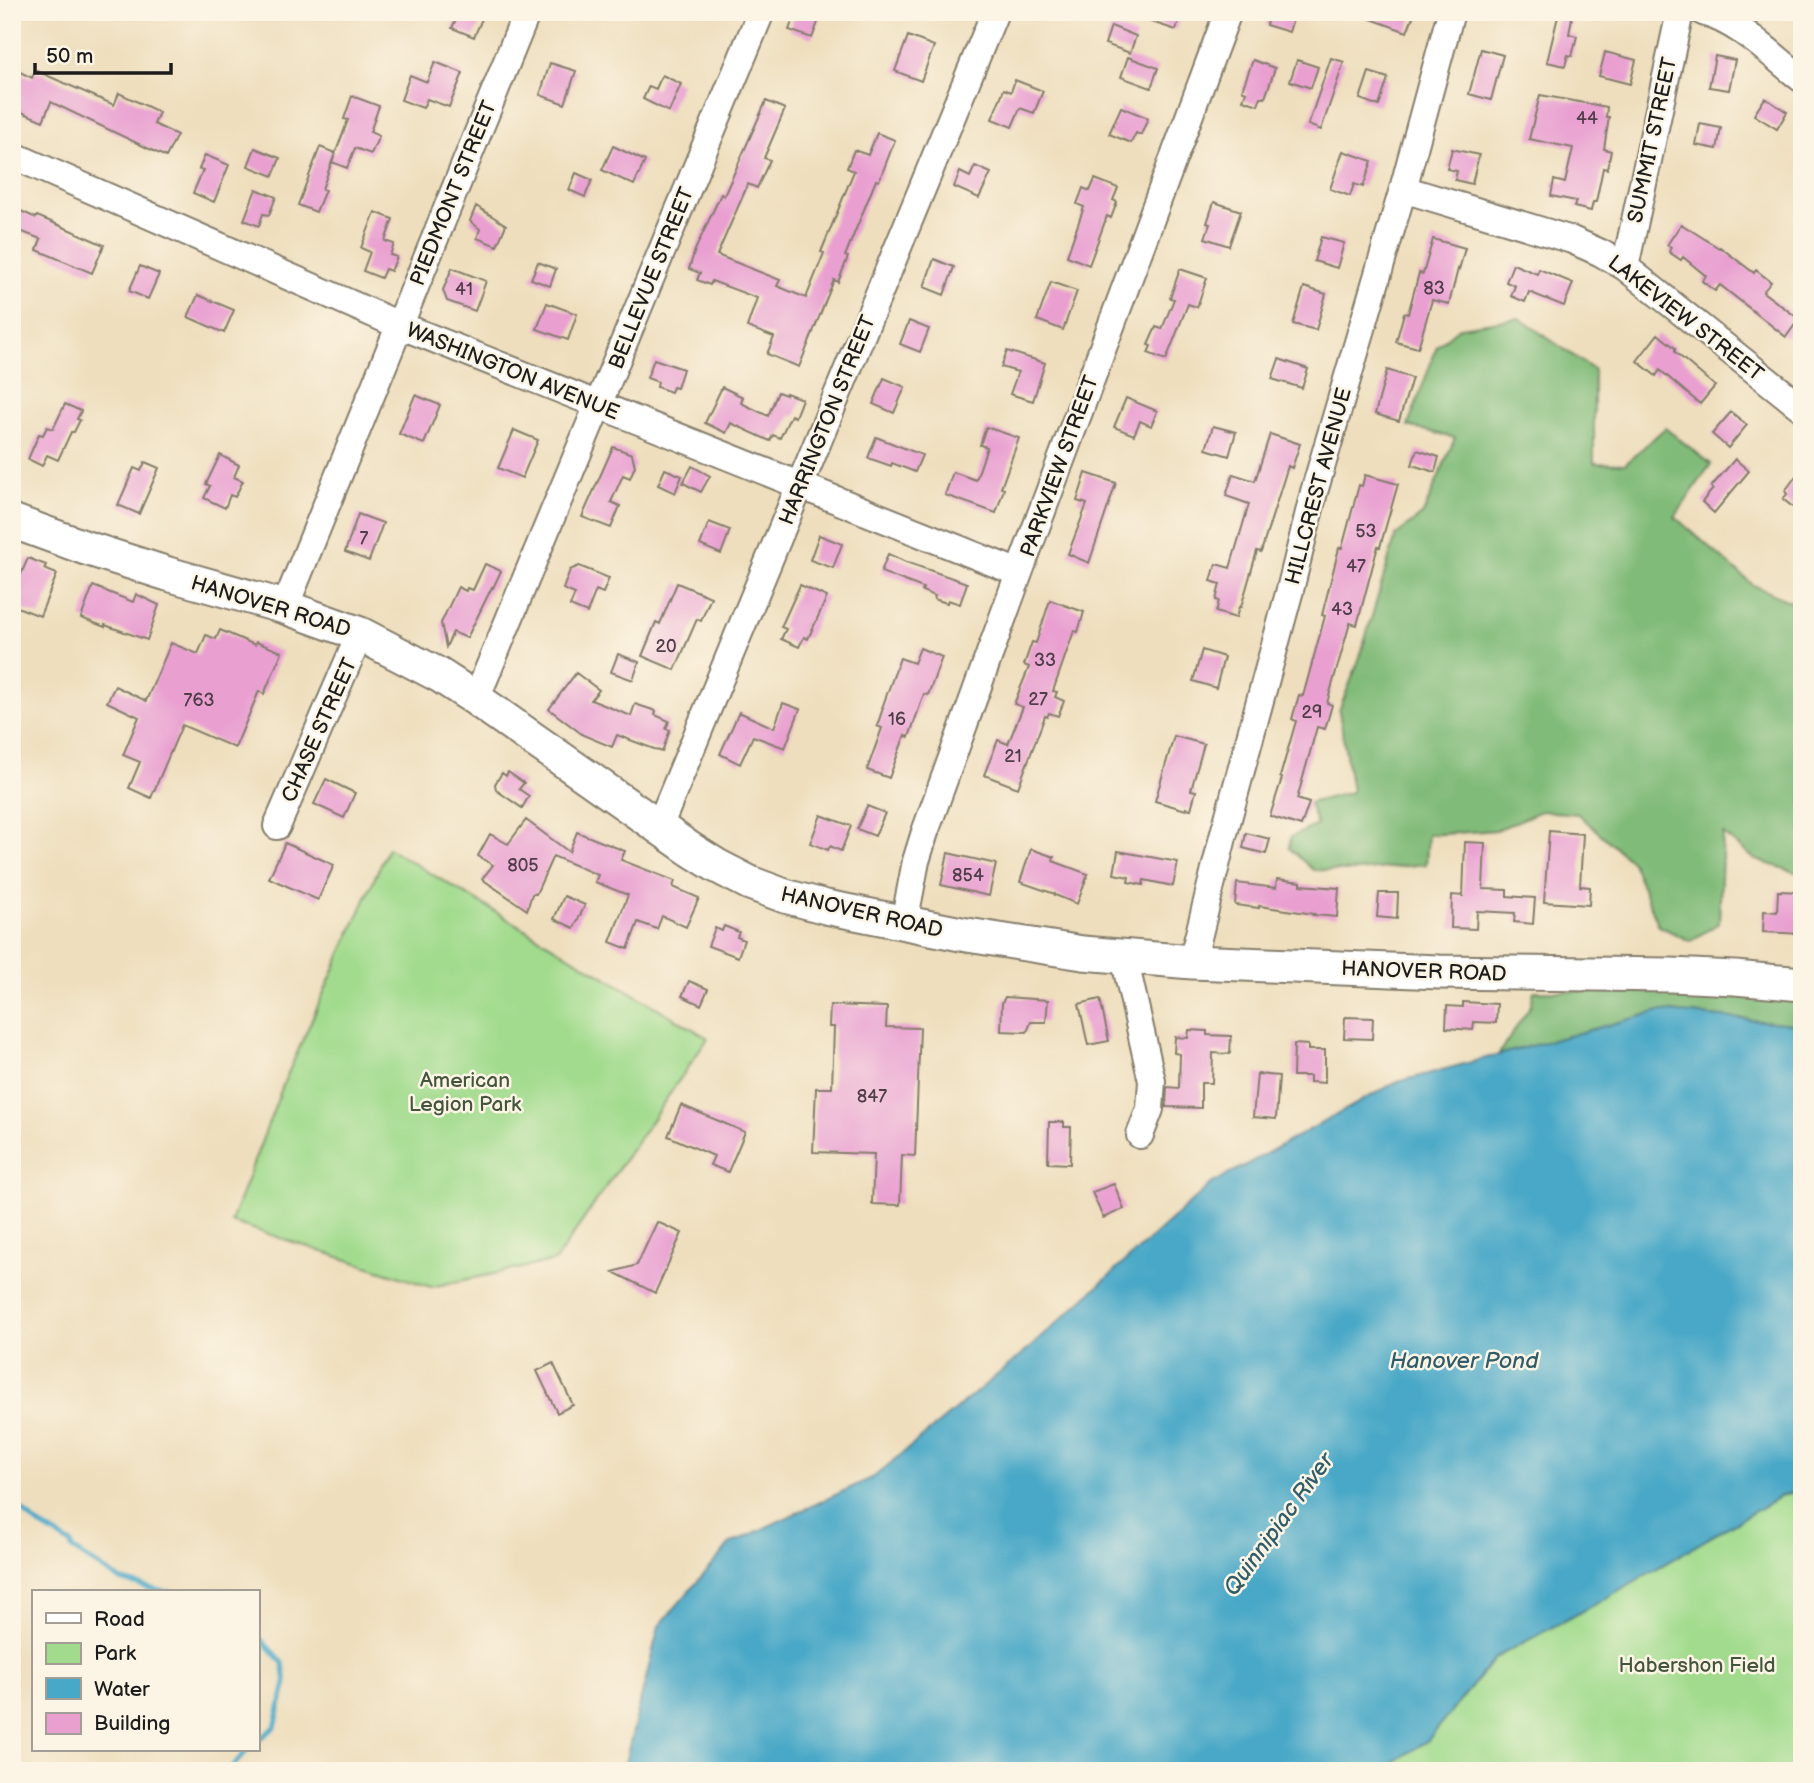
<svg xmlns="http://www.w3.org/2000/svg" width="1814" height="1783" viewBox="0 0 1814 1783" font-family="'Balsamiq Sans',sans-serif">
<rect width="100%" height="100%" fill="#fcf5e5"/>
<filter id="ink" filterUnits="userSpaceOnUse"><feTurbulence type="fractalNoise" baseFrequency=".0143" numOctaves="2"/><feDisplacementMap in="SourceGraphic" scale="14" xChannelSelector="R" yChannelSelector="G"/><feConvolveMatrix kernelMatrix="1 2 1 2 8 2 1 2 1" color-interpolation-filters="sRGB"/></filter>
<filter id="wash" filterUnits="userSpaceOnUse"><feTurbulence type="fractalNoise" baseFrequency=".00686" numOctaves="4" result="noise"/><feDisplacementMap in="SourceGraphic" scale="28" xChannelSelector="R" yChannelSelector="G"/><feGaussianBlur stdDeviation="1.57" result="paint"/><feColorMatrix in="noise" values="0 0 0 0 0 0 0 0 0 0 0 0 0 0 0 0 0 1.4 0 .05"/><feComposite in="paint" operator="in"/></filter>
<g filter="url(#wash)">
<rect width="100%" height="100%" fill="#eedebd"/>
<path fill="#a2db8e" stroke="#5f7c55" stroke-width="2" d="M388 848 708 1038 555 1261 431 1287 231 1222 285 1080Z
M1802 1489V1771H1380L1428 1740 1495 1658 1599 1602 1781 1496Z"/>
<path fill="#81bb79" stroke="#4e6c4a" stroke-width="2" d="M1519 318 1594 370V463L1625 464 1665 428 1711 464 1675 517 1753 585 1802 607V874L1756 860 1723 834 1719 923 1690 941 1659 926 1632 862 1578 814 1541 811 1497 830 1428 835 1426 864 1356 871 1313 870 1289 848 1291 837 1317 825 1309 803 1352 792 1339 711 1359 660 1396 535 1423 514 1455 438 1408 426 1437 346 1460 327Z
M1534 991 1734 992 1802 1001V1025L1660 1011 1498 1055 1531 1005Z"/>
<path fill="#48a8c7" stroke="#326272" stroke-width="2" d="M1660 1011 1802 1025V1489L1781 1496 1599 1602 1495 1658 1428 1740 1380 1771H623L659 1626 730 1544 874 1477 1026 1351 1211 1184 1394 1083Z"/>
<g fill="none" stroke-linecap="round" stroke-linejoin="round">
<path stroke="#48a8c7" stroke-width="5" d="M12 1501 36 1523 71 1544 72 1549 120 1580 160 1591 171 1592
M257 1635 283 1663 286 1683 275 1727 257 1741
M229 1771 247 1750"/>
</g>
<g id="blocks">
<path fill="#e9a0d1" d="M459 12H485L474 37 452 28Z
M796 12H822L812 38 789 30Z
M1130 12H1182L1176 30 1130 15Z
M1270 12H1295L1289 32 1266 25Z
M1358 12H1415L1407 32 1357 14Z
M1559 12H1573L1569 34 1577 36 1572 56 1568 55 1565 66 1547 62Z
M1111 26 1136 36 1130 53 1105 44Z
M908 36 934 46 921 81 895 71Z
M1481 49 1503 55 1491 100 1469 94Z
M1605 52 1636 60 1630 84 1599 76Z
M1715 56 1735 60 1729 90 1709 87Z
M1128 57 1158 68 1151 88 1121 77Z
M1331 58 1344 62 1321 130 1308 125Z
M1253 60 1275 68 1265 98 1261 97 1258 105 1243 100 1246 92 1242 90Z
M1297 60 1318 67 1311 88 1290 81Z
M435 62 463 73 449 107 427 99 423 108 401 100 410 75 427 82Z
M550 63 576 71 565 104 540 95Z
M12 68 32 78 35 71H37L114 105 119 93 159 112 154 124 177 135 166 157 51 102 43 121 12 108Z
M1369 72 1388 78 1379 106 1360 99Z
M662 75 681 84 669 112 643 99 649 86 656 89Z
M1015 80 1043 91 1034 113 1020 108 1012 127 992 119 1004 89 1011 92Z
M1540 95 1607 107 1606 117H1609L1604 149 1611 151 1607 169 1603 168 1596 202H1593L1591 211 1574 207 1576 201 1551 196 1554 180 1565 183 1573 148 1529 139Z
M352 96 379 106 370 132 379 136 371 154 355 148 347 168 332 162 348 120 344 119Z
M1765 98 1787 112 1777 129 1754 115Z
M766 101 785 109 764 158 770 160 757 188 748 184 717 255 780 280 777 286 806 298 824 253 821 252 854 171 847 168 854 150 868 155 877 133 895 140 879 181 876 180 845 256 848 257 838 282 834 280 799 367 767 354 774 337 747 327 757 298 712 281 710 285 697 280 700 273 689 269 695 250 721 194 724 196Z
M1121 107 1148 118 1141 135 1136 133 1131 143 1109 134Z
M1700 124 1721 128 1717 149 1696 145Z
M613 146 645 161 634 185 602 170Z
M320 147 335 153 322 189 325 190 316 212 298 205Z
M255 148 280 158 273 176 248 166Z
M1452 149 1479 155 1472 184 1455 180 1457 171 1447 169Z
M1343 151 1372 161 1363 187 1354 184 1350 196 1330 189Z
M205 155 229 165 214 202 193 193 203 170 199 169Z
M975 166 991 173 979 198 954 187 960 172 970 177Z
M576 173 592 180 585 197 569 190Z
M1095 179 1118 188 1113 200 1117 202 1111 218 1107 216 1089 265 1067 256 1084 207 1077 204 1083 188 1090 191Z
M256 189 276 197 269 215 263 214 259 226 244 220Z
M1214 202 1241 211 1229 246 1205 238 1210 224 1207 223Z
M476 206 506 225 497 246 477 238 480 229 470 221Z
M12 207 36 218 37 216 61 226 104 245 92 273 37 250 41 239 12 228Z
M375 212 393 219 385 241 394 244 390 255 397 257 391 271 385 269 381 278 363 271 370 252 361 248Z
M1681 224 1719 248 1720 247 1754 273 1756 270 1771 282 1763 292 1799 319 1786 337 1720 285 1715 291 1702 281 1706 276 1683 257 1681 260 1669 252 1671 247 1667 245Z
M1321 237 1344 243 1337 268 1314 261Z
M1433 239 1465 248 1459 270 1458 269 1449 304 1432 300 1418 348 1396 342 1404 313 1408 314 1419 273 1423 274Z
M934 259 954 267 944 295 924 287Z
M538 262 556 269 550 286 531 279Z
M1513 264 1537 274 1539 269 1573 283 1564 306 1529 292 1525 302 1511 296 1515 286 1506 282Z
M140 266 159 274 148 299 129 291Z
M452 268 486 281 475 311 447 301 443 290Z
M1180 269 1207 278 1197 307 1188 304 1166 360 1148 353 1151 346 1148 345 1156 327 1162 329 1174 299 1170 298Z
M1051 282 1077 291 1063 330 1037 320Z
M1304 287 1326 294 1316 330 1293 324Z
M198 295 234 310 224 333 188 317Z
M547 303 577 314 568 340 537 329Z
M909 321 929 329 920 352 900 344Z
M1658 334 1675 348V352L1715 386 1700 404 1660 370 1656 376 1637 361Z
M1007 351 1045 363 1033 401 1010 394 1018 372 1001 367Z
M654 359 683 369 677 388 673 387 671 392 657 387 658 382 647 378Z
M1279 359 1308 369 1302 388 1272 379Z
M1387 370 1412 378 1399 421 1375 414Z
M884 378 905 387 894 413 873 404Z
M722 387 743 397 741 403 768 416 778 392 786 395V393L802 399 795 417 791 415 780 438 773 435 770 441 731 423 726 433 705 423Z
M415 395 440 405 424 444 399 434Z
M1126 398 1157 411 1151 426 1140 421 1134 435 1114 427Z
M65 404 81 411 77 419 80 420 74 432H71L58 460 47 455 42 466 28 459 39 434 43 435 47 427 53 429Z
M1731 412 1747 425 1728 448 1712 434Z
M1213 426 1236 432 1229 456 1206 449Z
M986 427 1019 438 1001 488 1004 489 996 513 945 495 953 472 976 480 987 447 980 445Z
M514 430 538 440 522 478 498 468Z
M1270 434 1300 444 1292 468 1288 466 1261 552 1257 551 1241 607H1239L1236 618 1216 612 1219 601 1216 600 1220 584 1211 581 1216 564 1230 568 1249 504 1226 496 1233 474 1255 481Z
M876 437 922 455 915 472 892 463 891 466 868 458Z
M613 447 632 454 635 466 630 478 623 475 611 502 620 506 611 528 582 517Z
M1417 450 1439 457 1435 472 1412 465Z
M220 455 239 465 234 477 243 481 235 497 230 495 225 508 204 498 210 486 206 484Z
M1735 459 1749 471 1714 513 1702 502 1713 489 1711 487Z
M145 462 159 468 139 514 118 505 134 468 141 471Z
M692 466 710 476 701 492 683 483Z
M1802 468V498L1794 508 1783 499 1787 494 1785 491Z
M665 469 682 476 675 493 658 485Z
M1086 473 1116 483 1089 563 1068 554 1087 504 1077 501Z
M1365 475 1398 484 1380 547 1378 546 1357 625 1350 623 1327 703 1332 705 1325 729 1317 727 1297 799 1309 803 1301 826 1270 816 1282 778 1280 777 1296 721 1292 719 1299 695 1303 696 1325 616 1322 615 1339 548H1342L1359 485 1362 486Z
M358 514 383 523 369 561 345 552Z
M709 522 730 530 721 554 700 545Z
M819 535 842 544 833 568 810 560Z
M888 554 906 562 967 583 960 604 948 600 947 603 934 599 935 596 922 591 923 588 881 572Z
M28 558 46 565 44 569 57 574 40 616 12 605V595Z
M485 564 501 571 493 588 492 587 467 638 453 632 446 647 441 623 458 587 466 591 467 588 473 590Z
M579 566 609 578 603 593 596 590 587 613 570 606 575 594 563 589 570 570Z
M677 583 711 597 701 621 697 619 675 670 642 656 656 622 660 624Z
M800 585 827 597 808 639 804 637 799 647 781 639 786 629 781 627Z
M93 586 133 602 136 594 159 605 147 640 105 625V627L81 618Z
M1050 600 1084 612 1078 632 1074 631 1053 691 1057 692 1055 697 1064 701 1058 716 1049 713 1047 717 1045 716 1018 788 984 775 998 740 1008 744 1023 707 1014 704 1029 667 1024 665 1032 642 1036 643Z
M220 630 255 645 256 642 282 652 264 694 259 691 235 748 182 725 151 798 129 788 140 762 123 755 139 717 107 702 115 686 146 701 171 643 198 654 206 635 216 639Z
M920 648 942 657 928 695 924 694 909 737 905 735 889 778 867 770 882 728 877 726 883 708H882L900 658 914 663Z
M1202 650 1224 657 1216 688 1193 681Z
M618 654 639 662 633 680 611 672Z
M576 673 599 690 591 700 631 716 635 704 656 711 655 715 669 721 666 729 670 730 662 752 617 735 612 747 583 735 549 709Z
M783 703 800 709 785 748 753 736 740 764 720 754 739 712 774 728Z
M1174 736 1204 744 1191 790 1196 791 1191 809 1186 808V810L1155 801Z
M508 772 524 783 519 789 529 796 522 808 496 790 495 784 502 773 506 776Z
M326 779 355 793 344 818 314 804Z
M867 806 885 813 875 836 857 829Z
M821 815 851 826 841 851 830 846 828 850 810 843Z
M526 820 569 852 577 832 625 851 621 860 675 881 673 887 699 898 686 927 662 916 657 929 638 922 628 949 610 942 628 895 595 882 598 875 553 856 536 894H532L527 910 482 879 493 865 478 856 490 834 508 844Z
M1549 831 1583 834 1580 886 1590 887 1589 905 1544 902Z
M1246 833 1270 839 1266 854 1243 848Z
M1465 842 1485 843 1483 889 1507 890V896L1535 898 1533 924 1514 922 1515 913 1477 911 1476 929 1451 928 1452 895 1463 896Z
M285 843 334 865 318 900 269 878Z
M1031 849 1054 857 1053 861 1088 874 1077 904 1055 895V894L1020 882Z
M1118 851 1178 862 1173 886 1144 880 1143 885 1128 882 1129 877 1114 874Z
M948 853 996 864 989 896 941 885Z
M1277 879 1301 882V885L1339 888 1337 917 1313 915 1314 914 1259 906V908L1235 905 1237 883 1276 888Z
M1778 891 1802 892V934L1763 932 1764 911 1777 912Z
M1379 893H1398L1397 919 1377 917Z
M564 896 585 905 574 928 554 919Z
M724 926 739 932 737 937 744 940 738 957 708 946 715 928 722 931Z
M689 981 708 989 701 1005 682 996Z
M1005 997 1048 1000 1046 1022H1031L1027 1032 1001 1031 1002 1003Z
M1100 999 1109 1041 1088 1045 1079 1004Z
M1463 1002 1497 1004 1496 1023 1474 1022 1473 1030 1446 1028 1447 1006 1463 1007Z
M830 1005 887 1007 886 1027 920 1028 915 1156 902 1155 900 1205 872 1204 874 1154 813 1152 816 1088H832L834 1027H829Z
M1345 1017 1373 1018 1372 1039 1344 1038Z
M1189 1030 1207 1031V1035L1231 1036 1230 1054 1213 1053 1212 1083H1201V1108L1166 1107 1167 1087 1179 1088 1180 1054 1174 1053 1175 1037 1188 1038Z
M1294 1044 1308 1045V1050H1325V1083L1310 1082V1076H1293Z
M1257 1074 1279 1076 1276 1119 1253 1117Z
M681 1105 745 1132 728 1172 710 1165 714 1156 668 1136Z
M1049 1122H1064V1127H1071L1070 1164 1048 1163Z
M1114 1184 1124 1209 1103 1218 1092 1192Z
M657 1222 682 1233 655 1293 613 1272 637 1265Z
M553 1363 573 1405 557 1413 537 1371Z"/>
</g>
</g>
<g filter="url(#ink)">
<use href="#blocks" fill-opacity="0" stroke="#857d6c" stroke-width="2"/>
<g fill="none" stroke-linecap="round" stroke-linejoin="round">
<g stroke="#857d6c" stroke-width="30">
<path id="minor" d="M1703 12C1741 23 1771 55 1802 79
M12 155 399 325 1019 573
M1403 189 1572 240 1601 253 1625 267 1802 408
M1625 267 1680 12
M285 607 527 12
M476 699 761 12
M277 826 360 634
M659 827 995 12
M904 923 916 861 925 832 1019 573 1228 12
M1124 957 1152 1081 1150 1109 1140 1135
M1192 962 1223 837 1291 586 1314 492 1403 189 1451 12"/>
</g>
<g stroke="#857d6c" stroke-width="37">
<path id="major" d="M12 521 86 548 168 574 285 607 360 634 439 675 476 699 690 849 717 866 750 883 785 896 826 907 961 934 1083 953 1192 962 1439 972 1671 975 1735 978 1802 984"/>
</g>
<use href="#minor" stroke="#fff" stroke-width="26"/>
<use href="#major" stroke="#fff" stroke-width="33"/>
</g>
</g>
<g text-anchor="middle" stroke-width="5" stroke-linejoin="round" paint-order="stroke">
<g font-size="18" fill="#4f3d49">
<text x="1587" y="124">44</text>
<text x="1434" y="294">83</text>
<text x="464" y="295">41</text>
<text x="1366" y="537">53</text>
<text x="364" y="544">7</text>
<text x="1356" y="572">47</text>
<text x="1342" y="615">43</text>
<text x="666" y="652">20</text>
<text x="1045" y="666">33</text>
<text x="1038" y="705">27</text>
<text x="199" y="706">763</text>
<text x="1312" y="718">29</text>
<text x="897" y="725">16</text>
<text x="1013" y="762">21</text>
<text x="523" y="871">805</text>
<text x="968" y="881">854</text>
<text x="872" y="1102">847</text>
</g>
<g font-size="21" fill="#1c1c1c" stroke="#fcf5e5">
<text transform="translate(1652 140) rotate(-78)" y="7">SUMMIT STREET</text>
<text transform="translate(453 193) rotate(-68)" y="7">PIEDMONT STREET</text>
<text transform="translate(651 278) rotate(-68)" y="7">BELLEVUE STREET</text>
<text transform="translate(1686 318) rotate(38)" y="7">LAKEVIEW STREET</text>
<text transform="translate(513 371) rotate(22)" y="7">WASHINGTON AVENUE</text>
<text transform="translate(827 420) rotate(-68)" y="7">HARRINGTON STREET</text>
<text transform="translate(1059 466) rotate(-70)" y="7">PARKVIEW STREET</text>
<text transform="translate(1318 486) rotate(-75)" y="7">HILLCREST AVENUE</text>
<text transform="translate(271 606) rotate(17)" y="7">HANOVER ROAD</text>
<text transform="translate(319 730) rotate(-66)" y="7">CHASE STREET</text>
<text transform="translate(862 912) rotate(13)" y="7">HANOVER ROAD</text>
<text transform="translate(1424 971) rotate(2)" y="7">HANOVER ROAD</text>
</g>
<g font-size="21" fill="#44553e" stroke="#fcf5e5">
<text x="465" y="1087">American<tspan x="465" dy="24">Legion Park</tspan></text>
<text x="1697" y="1672">Habershon Field</text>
</g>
<g font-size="23" font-style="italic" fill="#305b69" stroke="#fcf5e5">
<text x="1464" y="1368">Hanover Pond</text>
<text transform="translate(1278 1524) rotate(-54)" y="8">Quinnipiac River</text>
</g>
</g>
<rect width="1814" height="1783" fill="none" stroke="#fcf5e5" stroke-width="42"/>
<rect x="32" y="1590" width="228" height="161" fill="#fcf5e5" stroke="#a29e95" stroke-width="2"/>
<rect x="46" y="1613" width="35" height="10" fill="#ffffff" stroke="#a29e95" stroke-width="2"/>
<text x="94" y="1626" font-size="21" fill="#1c1c1c">Road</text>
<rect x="46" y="1643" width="35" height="21" fill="#a2db8e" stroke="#a29e95" stroke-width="2"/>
<text x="94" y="1660" font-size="21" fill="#1c1c1c">Park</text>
<rect x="46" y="1678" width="35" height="21" fill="#48a8c7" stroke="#a29e95" stroke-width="2"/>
<text x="94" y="1696" font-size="21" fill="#1c1c1c">Water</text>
<rect x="46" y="1713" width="35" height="21" fill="#e9a0d1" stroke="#a29e95" stroke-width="2"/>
<text x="94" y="1730" font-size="21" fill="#1c1c1c">Building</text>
<path d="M35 63v10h136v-10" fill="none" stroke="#1c1c1c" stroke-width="3.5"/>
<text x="46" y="63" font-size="21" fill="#1c1c1c" stroke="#fcf5e5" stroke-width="5" paint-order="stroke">50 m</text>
</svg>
